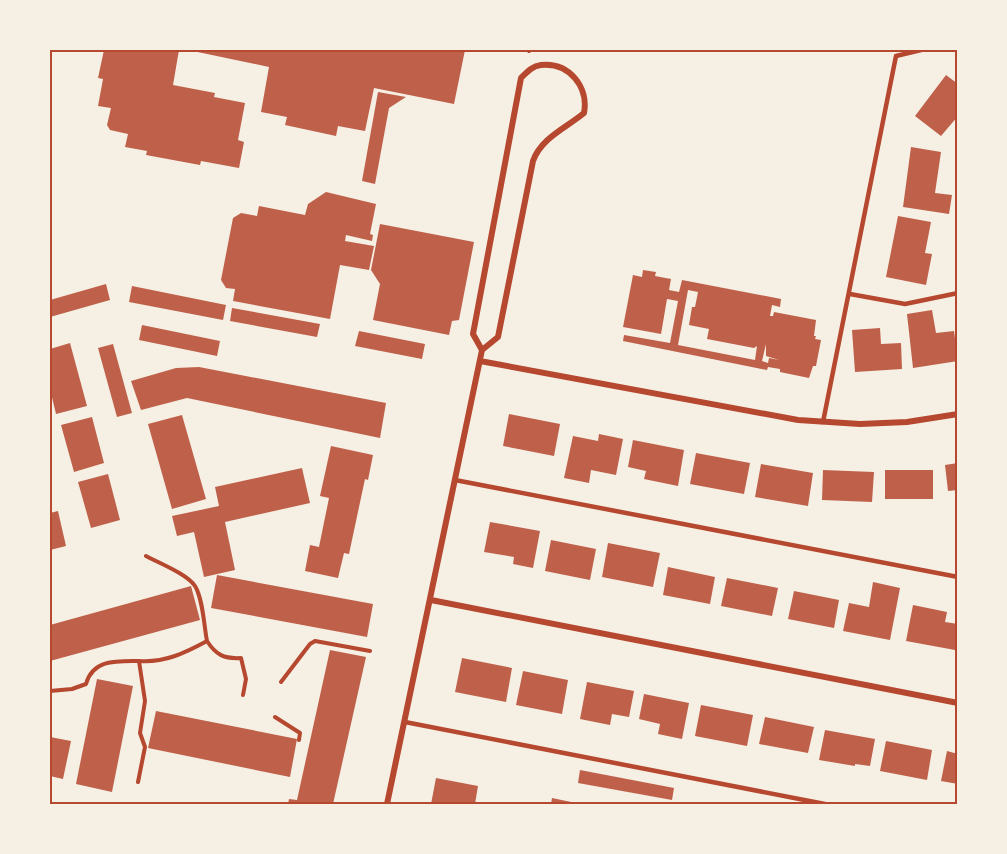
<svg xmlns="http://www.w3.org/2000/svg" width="1007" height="854" viewBox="0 0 1007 854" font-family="'IBM Plex Sans',sans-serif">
<rect width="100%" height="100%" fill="#f6efe4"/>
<path fill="#bf614a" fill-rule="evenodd" d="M104 50H179L173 85 215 93 214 97 245 103 238 140 244 142 239 168 201 161 200 165 146 155 147 151 125 147 128 134 110 130 107 125 111 108 98 106 103 79 98 78Z
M188 50H465L454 104 374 88 365 131 338 126 336 136 285 125 287 117 261 112 269 67Z
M946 75 958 84V116L941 136 915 116Z
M378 92 406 97 389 108 375 184 362 181Z
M911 147 941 152 935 193 952 195 949 214 903 207Z
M326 192 376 204 370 234 373 235 372 241 346 235 345 241 374 246 369 270 340 265 330 319 233 301 235 289 226 288 221 280 233 218 241 213 257 216 259 206 305 215 308 204Z
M898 216 931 222 925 253 932 254 926 285 886 277Z
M380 224 474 242 459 320 452 321 449 335 373 320 380 284 371 270Z
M643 270 656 272 655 276 671 279 669 290 679 292 682 280 781 299 780 307 772 305 770 316H773L774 312 816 320 814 336H816L815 339 821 340 816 366H813L809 378 780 372V369L768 367 767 370 623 341 624 335 670 343 678 301 667 299 661 334 623 327 633 275 642 277ZM688 290 698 292 695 307H692L689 325 709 329 707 339 754 348 757 346 755 360 678 345ZM766 344V356L779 360 769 358 768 363 762 361Z
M106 284 110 300 50 317V300Z
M132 286 226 305 223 320 129 302Z
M232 308 320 324 317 337 230 321Z
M932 310 936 333 954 331 958 361 913 368 907 314Z
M142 325 220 341 217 356 139 340Z
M880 328 881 344 901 343 902 369 855 372 852 330Z
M359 331 425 344 422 359 355 346Z
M70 343 87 406 56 414 50 389V349Z
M113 344 132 413 117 417 98 348Z
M199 367 386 403 380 438 187 398 141 410 131 381 176 368Z
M509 414 560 424 554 456 503 446Z
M182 415 206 499 172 509 148 424Z
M92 417 104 463 74 472 61 425Z
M599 434 623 439 616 475 591 470 589 483 564 478 573 436 598 441Z
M633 440 684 450 678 486 644 479 646 471 628 467Z
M331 446 373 455 368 480 365 479 349 554 344 553 338 578 305 571 310 545 319 547 329 498 320 496Z
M696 453 750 463 744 494 690 484Z
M958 463V490L948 491 945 465Z
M761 464 813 473 808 506 755 497Z
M302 468 310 503 225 522 235 570 204 577 194 532 177 536 172 516 219 506 215 487Z
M823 470 874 472 872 502 822 500Z
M885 470H933V499H885Z
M108 474 120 520 91 528 78 482Z
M58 511 66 546 50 550V513Z
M490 522 540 531 533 568 513 564 514 557 484 552Z
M551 540 596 549 590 580 545 571Z
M608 543 660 553 653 587 602 577Z
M668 567 715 577 710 604 663 595Z
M217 575 373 604 367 637 211 608Z
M727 578 778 588 772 616 721 606Z
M873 582 900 588 890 640 843 631 849 603 869 607Z
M191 586 200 620 50 661V625Z
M794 591 839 600 834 628 788 619Z
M913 605 947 612 945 622 958 624 955 650 906 641Z
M330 650 366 657 333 804H288L289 799 297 800Z
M462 658 512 668 506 702 455 692Z
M523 671 568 680 562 714 516 705Z
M97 679 133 686 112 792 76 784Z
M587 682 634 691 629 717 612 714 610 725 580 719Z
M644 694 689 703 682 739 658 734 660 724 639 719Z
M701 705 753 715 747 746 695 736Z
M156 711 297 739 290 777 148 748Z
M765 717 814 727 808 753 759 744Z
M825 730 875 739 870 766 855 764V766L819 760Z
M50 737 71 741 63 779 50 776Z
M886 741 932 750 927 780 880 771Z
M947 751 958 754V784L941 781Z
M580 770 674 788 672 800 578 783Z
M436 778 478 786 475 804H431Z
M552 798 576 803V804H551Z"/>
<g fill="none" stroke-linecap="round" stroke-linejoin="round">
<path stroke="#b5482f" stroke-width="4" d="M529 51 530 50
M207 641C216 655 224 659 241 658L246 679 243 695
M139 661C164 663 185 653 207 641 204 626 203 599 195 586 187 574 159 563 146 556
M281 682 310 644 315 641 370 651
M50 691 72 689 86 684C93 659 117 661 139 661L145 701 140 733 145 747 138 782
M275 717 300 733 299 740"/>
<path stroke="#b5482f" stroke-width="4.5" d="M850 294 905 304 958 293
M823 422 896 56 921 50
M455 480 958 577
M405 722 825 804"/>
<path stroke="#b5482f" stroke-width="6" d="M480 361 798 420 860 424 907 422 958 414
M431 600 958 703
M387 804 482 350 498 337 533 161C541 138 566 128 584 113 589 87 569 62 541 65 532 66 527 72 521 78L473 334 482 350"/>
</g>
<rect width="1007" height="854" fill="none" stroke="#f6efe4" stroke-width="102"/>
<rect x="51" y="51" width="905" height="752" fill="none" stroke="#b5482f" stroke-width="2"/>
</svg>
